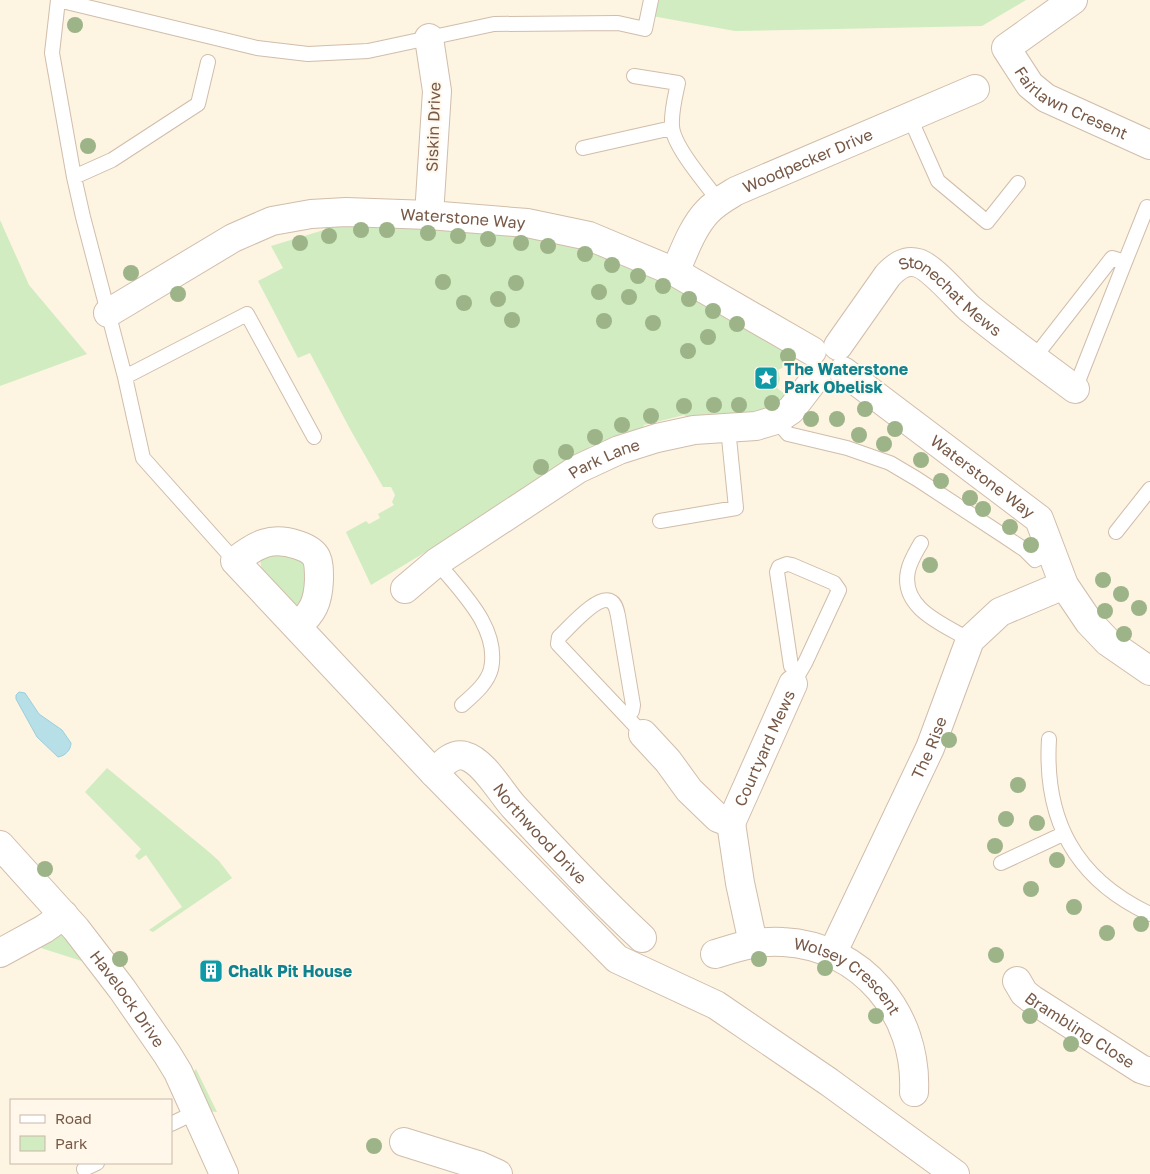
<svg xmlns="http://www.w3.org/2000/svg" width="1150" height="1174" viewBox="0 0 1150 1174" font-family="'Golos Text',sans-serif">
<rect width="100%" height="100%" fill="#fdf4e2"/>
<path fill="#d1ecc0" d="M655 0H1026L982 26 735 31 652 16Z
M0 220 29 285 87 354 0 386Z
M435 224 561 241 661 278 784 347 797 359 778 370 780 379 777 388 790 398 776 411 695 423 684 415 644 425 639 435 634 436 625 432 589 447 586 455 371 585 346 532 366 521 369 524 380 518 378 514 394 505 392 502 395 495 391 487H383L350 429 310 353 298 358 258 281 283 268 271 246 337 226Z
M272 549 308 561 303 605 296 607 262 572 260 559Z
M107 768 209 852 219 861 232 878 153 932 149 930 182 907 146 855 139 860 135 856 141 849 85 792Z
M58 934 66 935 91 964 38 947Z
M196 1069 217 1112 207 1111 190 1076Z"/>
<path fill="#b6dfe8" stroke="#9bcfda" d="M19 692 25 693 39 714 62 730 71 743C71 750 65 756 58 757L37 737 16 699V695Z"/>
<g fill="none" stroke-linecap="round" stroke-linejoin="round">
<g stroke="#d1bdab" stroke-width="16">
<path id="service" d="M58 0 257 48 308 54 368 51 494 24 618 23 645 29 651 0
M58 0 52 53 74 177 83 217 125 377 143 458 235 561
M634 76 678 83C675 97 671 112 672 126 673 146 706 184 719 201
M910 118 938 181 987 222 1018 183
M583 148 672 128
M74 177 112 160 198 104 208 62
M1034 358 1112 258 1125 262 1147 207
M125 377 247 314 314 437
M1075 389 1125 262
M776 420 788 434 847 448 890 463 917 479 1004 536 1025 550 1035 560 1052 551
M660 521 736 508 728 428
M1116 532 1150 489
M921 543C916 552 910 561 908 571 900 609 945 625 970 640
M437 562C460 591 500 627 491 669 487 684 473 695 462 705
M793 684 805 663 839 590 834 583 792 565 787 564 779 567 777 572 791 666 798 673
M626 716 632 711 633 705 618 616C617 611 616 605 612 602 599 592 568 629 559 637L558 644 643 734
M1049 739C1044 820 1075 879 1150 914
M1001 863 1063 834
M171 1124 196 1112
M84 1169 97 1163"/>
</g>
<g stroke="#d1bdab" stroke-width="30">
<g id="minor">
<path id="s1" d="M1073 0 1006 48 1030 85 1046 98 1150 145"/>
<path d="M429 38 437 91 429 215"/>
<path id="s2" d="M675 272C684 252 692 228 707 212 715 203 726 197 736 191L975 89"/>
<path id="s3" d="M108 313 233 238 272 221 311 214 346 212 429 215 527 223 589 236 675 272 812 351"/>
<path id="s4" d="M838 346 888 275C896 267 905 259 918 263 932 267 957 297 969 308 1003 336 1040 363 1075 389"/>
<path id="s5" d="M843 371 1039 519 1064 585 1089 622 1108 642 1150 671"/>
<path id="s6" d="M405 589 437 562 578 469 619 450 657 438 694 430 756 426 776 420 791 410 817 376"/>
<path d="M297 627C313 612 318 603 319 580 319 560 319 552 298 545 271 536 257 544 235 561L434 773 617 959 716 1005 829 1082 955 1174"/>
<path d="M643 734 668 761 689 790 718 818 731 823 740 883 753 943"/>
<path id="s7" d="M434 773C442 765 452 752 465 756 484 761 501 793 514 807 556 852 598 897 642 938"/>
<path id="s8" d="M731 823 793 684"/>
<path id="s9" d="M0 845 76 929 122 989 167 1054 178 1072 224 1174"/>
<path d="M0 953 44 929 64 915"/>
<path id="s10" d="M715 954C738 947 759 940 783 942 862 946 918 1014 914 1092"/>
<path id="s11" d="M832 954 930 748 970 640 1000 612 1064 585"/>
<path id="s12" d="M1017 981 1024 993 1033 1000 1141 1069 1150 1072"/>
<path d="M404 1142 478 1165 498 1174"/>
</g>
</g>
<use href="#service" stroke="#fff" stroke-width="14"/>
<use href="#minor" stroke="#fff" stroke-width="28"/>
</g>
<g fill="#9db388">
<circle cx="75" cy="25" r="8"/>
<circle cx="88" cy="146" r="8"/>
<circle cx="361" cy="230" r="8"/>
<circle cx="387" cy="230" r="8"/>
<circle cx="428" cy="233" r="8"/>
<circle cx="329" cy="236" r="8"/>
<circle cx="458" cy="236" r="8"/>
<circle cx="488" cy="239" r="8"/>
<circle cx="300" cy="243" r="8"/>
<circle cx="521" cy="243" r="8"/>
<circle cx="548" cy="246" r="8"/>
<circle cx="585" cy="254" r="8"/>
<circle cx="612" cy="265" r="8"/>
<circle cx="131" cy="273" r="8"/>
<circle cx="638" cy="276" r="8"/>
<circle cx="443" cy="282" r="8"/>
<circle cx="516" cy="283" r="8"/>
<circle cx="663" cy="286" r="8"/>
<circle cx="599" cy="292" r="8"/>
<circle cx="178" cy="294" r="8"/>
<circle cx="629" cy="297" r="8"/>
<circle cx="498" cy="299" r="8"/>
<circle cx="689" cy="299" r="8"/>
<circle cx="464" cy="303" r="8"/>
<circle cx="713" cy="311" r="8"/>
<circle cx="512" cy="320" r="8"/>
<circle cx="604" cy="321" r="8"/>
<circle cx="653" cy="323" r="8"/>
<circle cx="737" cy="324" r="8"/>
<circle cx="708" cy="337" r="8"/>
<circle cx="688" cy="351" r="8"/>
<circle cx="788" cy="356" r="8"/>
<circle cx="772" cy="403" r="8"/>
<circle cx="714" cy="405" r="8"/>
<circle cx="739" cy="405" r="8"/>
<circle cx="684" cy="406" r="8"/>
<circle cx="865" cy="409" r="8"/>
<circle cx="651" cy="416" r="8"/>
<circle cx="811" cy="419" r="8"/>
<circle cx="837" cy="419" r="8"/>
<circle cx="622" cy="425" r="8"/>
<circle cx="895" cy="429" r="8"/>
<circle cx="859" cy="435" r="8"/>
<circle cx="595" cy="437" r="8"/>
<circle cx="884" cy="444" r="8"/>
<circle cx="566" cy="452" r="8"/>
<circle cx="921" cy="460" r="8"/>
<circle cx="541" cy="467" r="8"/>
<circle cx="941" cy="481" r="8"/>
<circle cx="970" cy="498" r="8"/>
<circle cx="983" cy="509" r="8"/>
<circle cx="1010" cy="527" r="8"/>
<circle cx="1031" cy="545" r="8"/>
<circle cx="930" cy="565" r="8"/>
<circle cx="1103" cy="580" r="8"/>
<circle cx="1121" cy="594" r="8"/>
<circle cx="1139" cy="608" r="8"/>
<circle cx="1105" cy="611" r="8"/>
<circle cx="1124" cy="634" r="8"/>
<circle cx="949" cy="740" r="8"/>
<circle cx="1018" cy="785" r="8"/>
<circle cx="1006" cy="819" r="8"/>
<circle cx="1037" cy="823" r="8"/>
<circle cx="995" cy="846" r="8"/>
<circle cx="1057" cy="860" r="8"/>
<circle cx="45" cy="869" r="8"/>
<circle cx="1031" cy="889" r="8"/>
<circle cx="1074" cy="907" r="8"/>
<circle cx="1141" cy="924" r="8"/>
<circle cx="1107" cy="933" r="8"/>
<circle cx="996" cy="955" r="8"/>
<circle cx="120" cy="959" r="8"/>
<circle cx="759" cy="959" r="8"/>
<circle cx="825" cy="968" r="8"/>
<circle cx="876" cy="1016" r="8"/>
<circle cx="1030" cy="1016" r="8"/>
<circle cx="1071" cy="1044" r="8"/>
<circle cx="374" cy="1146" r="8"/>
</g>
<defs>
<g id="sight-square" transform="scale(1.25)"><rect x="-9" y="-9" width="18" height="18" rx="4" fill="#0f9aa8" stroke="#fff7ea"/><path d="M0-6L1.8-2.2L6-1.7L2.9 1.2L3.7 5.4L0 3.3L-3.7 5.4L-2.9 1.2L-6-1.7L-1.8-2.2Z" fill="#fff"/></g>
<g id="building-square" transform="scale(1.25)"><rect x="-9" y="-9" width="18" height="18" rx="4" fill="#0f9aa8" stroke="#fff7ea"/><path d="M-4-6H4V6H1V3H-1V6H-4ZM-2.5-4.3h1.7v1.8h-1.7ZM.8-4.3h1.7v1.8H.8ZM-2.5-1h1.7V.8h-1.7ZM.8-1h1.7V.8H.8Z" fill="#fff"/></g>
</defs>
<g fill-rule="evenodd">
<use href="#sight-square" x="766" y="378"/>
<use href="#building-square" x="211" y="971"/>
</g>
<g text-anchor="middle" stroke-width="4" stroke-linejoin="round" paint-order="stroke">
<g font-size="16" fill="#775947" stroke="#fff7ea">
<text dy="6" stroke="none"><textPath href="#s1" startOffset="171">Fairlawn Cresent</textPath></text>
<text transform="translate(433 127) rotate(-88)" y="6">Siskin Drive</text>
<text dy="6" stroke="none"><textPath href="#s2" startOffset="182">Woodpecker Drive</textPath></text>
<text dy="6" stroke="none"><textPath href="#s3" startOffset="380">Waterstone Way</textPath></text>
<text dy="6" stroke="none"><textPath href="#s4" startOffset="165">Stonechat Mews</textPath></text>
<text dy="6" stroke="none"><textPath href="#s6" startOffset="239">Park Lane</textPath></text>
<text dy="6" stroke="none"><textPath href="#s5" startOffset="175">Waterstone Way</textPath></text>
<text dy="6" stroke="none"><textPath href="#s8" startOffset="82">Courtyard Mews</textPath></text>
<text dy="6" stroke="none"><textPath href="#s11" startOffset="228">The Rise</textPath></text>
<text dy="6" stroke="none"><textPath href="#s7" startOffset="146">Northwood Drive</textPath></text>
<text dy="6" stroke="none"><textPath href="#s10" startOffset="145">Wolsey Crescent</textPath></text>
<text dy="6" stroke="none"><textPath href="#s9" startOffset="200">Havelock Drive</textPath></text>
<text dy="6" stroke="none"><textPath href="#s12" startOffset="81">Brambling Close</textPath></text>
</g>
<g font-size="16" font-weight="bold" fill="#0d838f" stroke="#fff7ea" text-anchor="start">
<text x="784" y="375">The Waterstone<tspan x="784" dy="18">Park Obelisk</tspan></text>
<text x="228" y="977">Chalk Pit House</text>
</g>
</g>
<rect x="10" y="1099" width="162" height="65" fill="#fff7ea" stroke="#c9b8a9"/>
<rect x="20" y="1115" width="25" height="8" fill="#ffffff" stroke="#c9b8a9"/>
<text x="55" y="1124" font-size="15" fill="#775947">Road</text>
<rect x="20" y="1136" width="25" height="15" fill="#d1ecc0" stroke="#c9b8a9"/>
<text x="55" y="1149" font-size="15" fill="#775947">Park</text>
</svg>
